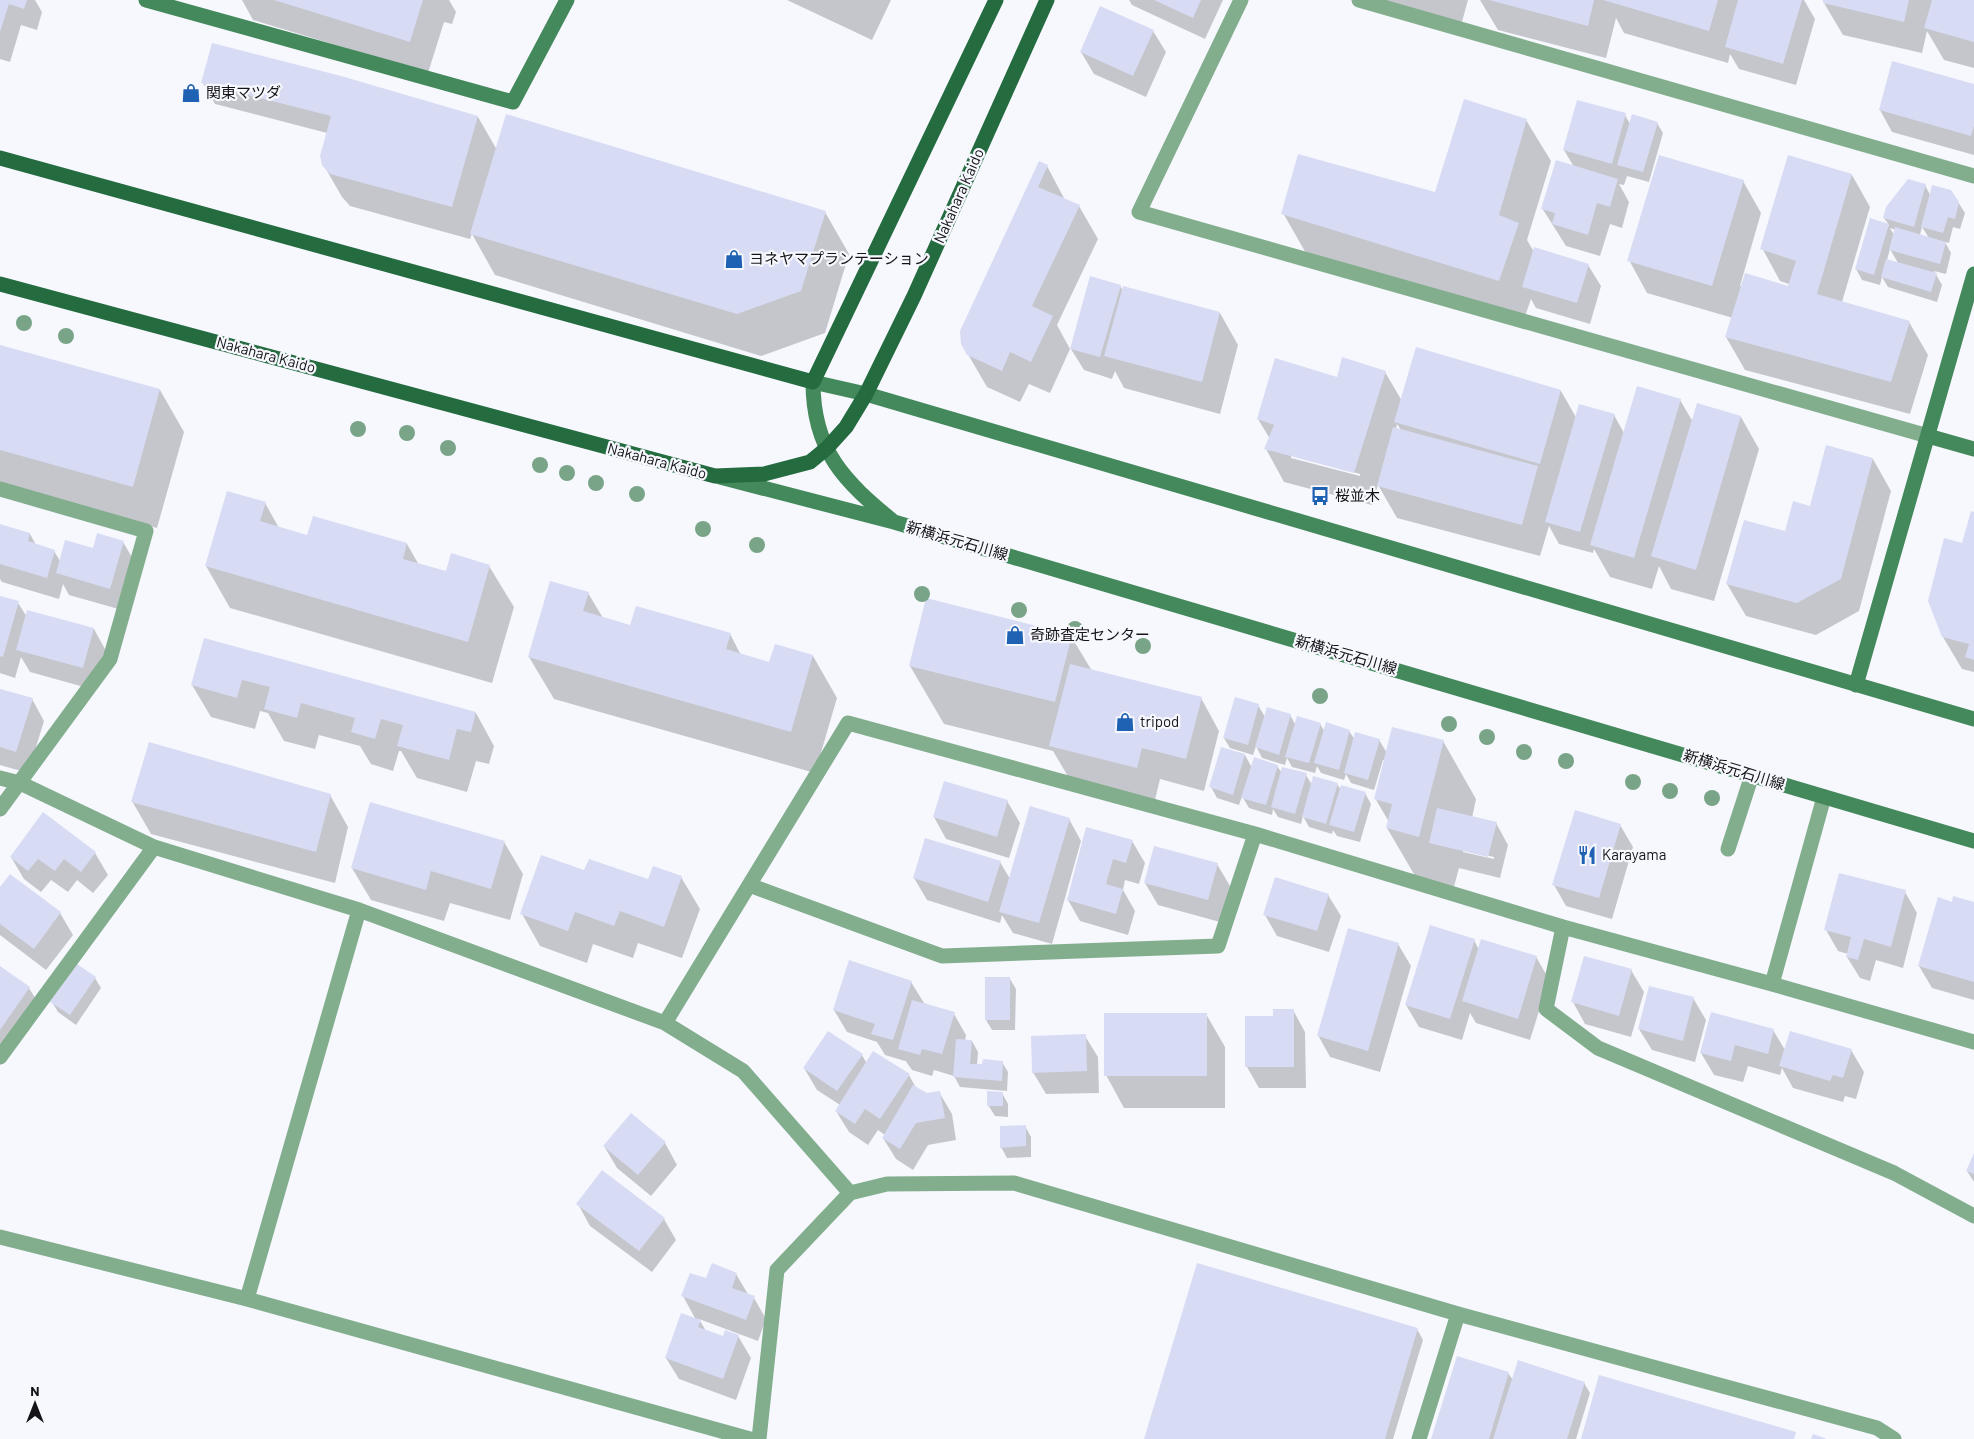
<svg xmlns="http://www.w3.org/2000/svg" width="1974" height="1439" viewBox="0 0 1974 1439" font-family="Barlow,'Noto Sans JP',sans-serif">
<rect width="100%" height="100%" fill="#f7f8fe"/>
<path fill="#0003" fill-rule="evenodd" d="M0 0H35L42 12 37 30 21 25 10 62 0 59Z
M242 0H449L456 12 452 24 444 22 428 73 253 20Z
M787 0H891L872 40Z
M1129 0H1223L1205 39 1132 5Z
M1357 0H1468L1460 29Z
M1480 0H1804L1815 19 1796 85 1739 69 1730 54 1728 63 1624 33 1616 18 1606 58 1498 30Z
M1825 0H1974V68L1944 60 1927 31 1922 53 1843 35 1824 3Z
M1153 31 1166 52 1146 97 1094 74 1081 52Z
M203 83 478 117 497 150 825 212 849 254 825 333 761 356 495 275 472 234 470 239 350 206 342 197 323 164 327 133 215 104Z
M1974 85V155L1892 132 1880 110Z
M1625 115 1630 124 1657 123 1663 133 1649 182 1627 176 1624 185 1619 184 1629 202 1622 228 1610 224 1600 256 1566 246 1542 208 1574 167 1564 150Z
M1526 120 1551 161 1527 240 1534 252 1588 265 1601 286 1590 324 1536 308 1531 299 1523 322 1307 255 1283 213 1436 194Z
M1047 166 1065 200 1079 206 1098 239 1057 325 1070 349 1050 393 1029 384 1020 402 987 387 962 344Z
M1852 175 1870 207 1842 302 1909 322 1928 355 1910 414 1745 370 1726 337 1733 318 1647 293 1629 260 1743 181 1761 213 1740 286 1788 287 1789 284 1780 281 1762 248Z
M1925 185 1930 195 1958 202 1965 213 1960 229 1953 227 1949 243 1945 242 1951 253 1946 274 1934 271 1942 285 1937 302 1888 287 1882 277 1880 285 1862 280 1856 269 1889 225 1884 218ZM1922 227 1929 238 1920 235ZM1890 228 1896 230 1894 235ZM1890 249 1898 263 1887 260Z
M1120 286 1123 291 1220 313 1238 345 1220 414 1124 388 1115 371 1112 379 1084 370 1071 349Z
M0 346 160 390 184 432 157 528 0 485Z
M1385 372 1402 401 1561 391 1577 419 1614 415 1624 433 1680 400 1693 422 1741 417 1759 449 1714 601 1671 589 1659 566 1652 589 1610 577 1594 549 1593 553 1559 544 1549 526 1540 556 1397 518 1378 485 1372 505 1284 482 1266 449 1270 439 1258 419 1338 379ZM1397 424 1401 430 1396 429ZM1291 455 1360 474V476L1291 458Z
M1873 459 1891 491 1859 611 1816 635 1746 616 1727 584 1786 533 1811 507Z
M265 503 279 528 308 536 407 544 419 565 447 573 489 566 514 607 492 683 230 608 206 566Z
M1974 514V672L1962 669 1943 637Z
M0 525 30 534 36 545 54 551 60 561 94 549 123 542 136 564 122 610 69 595 63 584 59 599 2 582 0 579Z
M588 593 603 618 631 627 730 634 741 655 770 663 813 656 837 698 815 773 554 699 529 657Z
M0 597 18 603 27 617 94 629 106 651 95 690 30 672 21 657 15 678 0 673Z
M1071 636 1092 671 1201 698 1219 731 1204 791 1160 779 1155 800 1069 778 1053 751 944 724 910 666Z
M205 639 476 713 494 746 489 764 476 761 467 792 417 778 401 751H399L393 771 371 764 360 746 319 735 315 749 284 741 268 713 260 711 255 729 211 717 192 685Z
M0 690 32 699 44 721 28 773 0 765Z
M1258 705 1265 717 1290 715 1295 724H1320L1325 732 1349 731 1355 740H1379L1387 753 1443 741 1476 799 1472 818 1496 823 1508 845 1500 878 1459 868 1452 894 1421 886 1387 828 1389 822 1375 798 1385 760H1383L1374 790 1351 783 1346 774 1344 780 1321 773 1317 766 1315 773 1292 767 1287 758 1285 765 1262 758 1256 746 1253 755 1230 748 1224 738ZM1463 850 1494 857V859L1463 852Z
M1245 755 1252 768 1277 766 1282 773 1306 775 1312 785 1337 784 1341 790 1365 793 1371 804 1360 842 1337 836 1333 830 1332 834 1309 827 1303 816 1301 824 1278 817 1273 809 1272 815 1249 808 1242 796 1239 805 1217 798 1211 787Z
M330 795 348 827 335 883 151 834 132 801Z
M1007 801 1020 823 1009 858 946 839 934 817Z
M1069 819 1081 841 1052 944 1013 933 1002 915 1000 923 927 900 914 878 1000 862 1010 879Z
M1620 825 1633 847 1612 919 1566 906 1554 885Z
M1132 841 1145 863 1139 884 1125 880 1123 890 1135 911 1128 935 1080 921 1068 900Z
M504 842 523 874 510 920 450 903 444 921 371 900 352 868Z
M95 853 108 875 93 893 77 880 68 892 51 880 41 892 24 879 11 857Z
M1217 864 1230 886 1220 922 1158 905 1145 883Z
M585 872 649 881 681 877 700 909 682 958 638 943 633 958 593 944 587 963 540 946 522 914Z
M10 876 60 913 73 935 46 970 0 935V889Z
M1905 892 1917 913 1903 968 1876 960 1870 981 1860 978 1847 957 1848 954 1838 951 1826 930Z
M1328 895 1341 916 1329 952 1277 936 1265 915Z
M1953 903H1974V1000L1932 988 1919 966Z
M1474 940 1479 950 1536 957 1549 979 1530 1040 1476 1023 1470 1013 1462 1040 1419 1027 1406 1005Z
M1398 944 1411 966 1380 1072 1330 1057 1318 1035Z
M0 968 29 988 42 1009 12 1052 0 1044Z
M1631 970 1644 992 1631 1037 1585 1024 1573 1002Z
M95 978 101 988 76 1025 58 1012 52 1002Z
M1010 979 1016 989 1015 1030H992L986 1020Z
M911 982 924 1003 954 1014 966 1035 965 1041H972L978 1052 977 1065 1002 1062 1008 1072 1007 1091 960 1087 954 1076 934 1070 932 1076 912 1070 905 1060V1061L885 1055 877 1042 847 1032 834 1010Z
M1693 998 1706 1020 1695 1062 1652 1050 1639 1029Z
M1293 1010 1305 1032 1306 1088H1259L1247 1067 1274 1017Z
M1206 1014 1225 1047V1108H1124L1106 1075Z
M1773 1030 1785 1050H1851L1864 1072 1856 1099 1845 1096 1843 1102 1793 1088 1782 1068 1780 1075 1748 1066 1743 1082 1714 1075 1701 1053Z
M1085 1036 1098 1057 1099 1093 1046 1094 1033 1072Z
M862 1055 867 1064 909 1075 916 1088 927 1094 939 1092 952 1114 956 1140 928 1145 913 1170 896 1159 883 1138 885 1135 878 1130 868 1145 849 1132 836 1111 840 1105 817 1090 804 1068Z
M1002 1093 1008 1104V1117L995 1116 988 1105Z
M1025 1126 1031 1137V1157L1007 1158 1001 1147Z
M665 1143 677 1165 651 1196 617 1168 604 1146Z
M1974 1156V1182L1967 1171Z
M578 1204 664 1219 676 1240 652 1272 590 1226Z
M736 1274 749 1296 754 1298 766 1319 758 1341 699 1319 706 1331 724 1338 738 1336 751 1358 736 1400 679 1379 666 1358 696 1320 683 1296 707 1280Z
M1417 1329 1423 1340 1393 1439H1145Z
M1508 1373 1513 1380 1584 1383 1590 1393 1576 1439H1433Z"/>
<path fill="#d7dbf4" d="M0 0H27L24 9 9 4 0 32Z
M274 0H423L410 42Z
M1154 0H1201L1193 18Z
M1489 0H1594L1588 26Z
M1603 0H1718L1709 31Z
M1738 0H1802L1783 64 1725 47Z
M1823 0H1909L1904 22 1823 3Z
M1932 0H1974V42L1924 28Z
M1100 6 1154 30 1133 76 1080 52Z
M212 43 341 76 478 116 452 207 330 174 322 165 320 156 331 116 201 83Z
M1892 61 1974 84V126L1971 136 1879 110Z
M1464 99 1527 119 1499 215 1519 223 1499 281 1281 214 1298 154 1435 192Z
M1577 100 1626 113 1612 164 1563 150Z
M506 114 826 211 801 291 737 314 470 234Z
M1632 114 1658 122 1643 172 1617 165Z
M1659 155 1744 180 1712 286 1627 261Z
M1788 155 1852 174 1817 294 1910 321 1891 382 1725 337 1745 273 1788 286 1796 261 1760 249Z
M1556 160 1618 179 1610 207 1597 203 1588 235 1552 224 1555 213 1541 209Z
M1039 161 1048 165 1038 187 1080 205 1032 306 1053 316 1031 362 1010 352 1002 371 967 355 961 344 960 331Z
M1908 179 1926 184 1914 227 1883 218 1886 207Z
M1932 185 1951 190 1959 202 1955 219 1948 217 1943 233 1921 227Z
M1870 218 1889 224 1874 275 1855 269Z
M1895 227 1946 242 1940 264 1889 250Z
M1534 247 1589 264 1577 303 1522 287Z
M1886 259 1937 273 1931 292 1881 277Z
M1090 276 1121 285 1100 357 1070 349Z
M1123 286 1220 312 1202 382 1104 356Z
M0 345 160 389 133 487 0 450Z
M1416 347 1561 390 1540 464 1394 422Z
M1342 357 1386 371 1354 473 1264 449 1274 425 1257 419 1275 358 1337 377Z
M1637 386 1681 399 1634 558 1590 545Z
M1697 403 1741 416 1696 570 1651 556Z
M1579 404 1615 414 1580 532 1545 522Z
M1393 427 1538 466 1522 525 1377 486Z
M1826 445 1873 458 1841 579 1797 603 1726 584 1744 520 1785 531 1793 501 1810 506Z
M227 491 266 502 260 521 307 535 313 516 407 543 403 559 446 571 451 553 490 565 468 642 205 566Z
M1971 511 1974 512V660L1965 657 1969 644 1942 637 1928 601 1944 538 1962 543Z
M0 524 30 533 28 541 55 550 47 578 0 564Z
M97 533 124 541 110 589 56 573 65 540 93 548Z
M550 581 589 592 583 611 630 625 636 606 731 633 726 649 769 662 775 644 813 655 791 732 528 657Z
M0 596 19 601 3 657 0 656Z
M926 598 1072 635 1055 702 909 666Z
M27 610 94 628 83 668 16 650Z
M204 638 476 712 471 732 457 729 449 760 397 746 403 725 381 719 375 739 351 732 355 718 301 703 297 718 264 709 270 687 242 680 237 698 191 685Z
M1070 664 1202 697 1186 759 1142 748 1137 768 1049 746Z
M0 689 33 698 16 752 0 747Z
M1235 697 1259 704 1248 745 1223 738Z
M1267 707 1291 714 1279 755 1255 747Z
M1297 716 1321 723 1309 763 1285 757Z
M1326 722 1350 730 1339 770 1314 763Z
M1392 727 1444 740 1419 837 1386 828 1392 804 1374 799Z
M1355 732 1380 739 1368 780 1344 773Z
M149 742 331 794 316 852 131 802Z
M1221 747 1245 754 1233 795 1209 787Z
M1254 757 1278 765 1266 805 1241 798Z
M1282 767 1307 773 1295 814 1271 807Z
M1313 776 1338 783 1326 824 1302 817Z
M944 781 1008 800 997 837 933 817Z
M1341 785 1366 792 1354 832 1329 825Z
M370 802 505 841 491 889 431 871 426 890 351 868Z
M1030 806 1070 818 1039 923 999 912Z
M1437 808 1497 822 1488 857 1429 843Z
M1575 810 1621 824 1599 898 1552 885Z
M43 812 96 852 81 872 64 859 55 871 38 859 28 871 10 857Z
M1086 827 1133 840 1126 863 1113 859 1106 884 1123 889 1116 914 1067 900Z
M925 838 1001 861 988 902 913 878Z
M1154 846 1218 863 1208 900 1144 883Z
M541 855 584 870 589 859 648 879 653 866 682 876 664 927 620 911 614 926 575 912 568 931 520 914Z
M1839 873 1906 890 1891 947 1864 939 1858 960 1846 957 1851 937 1824 930Z
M10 874 61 912 34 949 0 924V887Z
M1275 877 1329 894 1317 931 1263 915Z
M1953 896 1974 902V982L1918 966 1938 897 1952 902Z
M1430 925 1475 939 1450 1019 1405 1005Z
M1348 928 1399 943 1368 1051 1317 1036Z
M1481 939 1537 956 1518 1019 1462 1001Z
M1584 956 1632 969 1619 1016 1571 1002Z
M849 960 912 981 893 1040 871 1034 875 1024 833 1010Z
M77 964 96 977 70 1015 50 1002Z
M0 966 30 987 0 1030Z
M985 977H1010V1020H985Z
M1649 986 1694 997 1683 1041 1638 1029Z
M912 1000 955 1012 942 1054 922 1049 920 1055 898 1049Z
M1273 1009H1294V1067H1245V1016H1273Z
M1711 1012 1774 1029 1768 1054 1735 1045 1731 1061 1700 1053Z
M1104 1013H1207V1076H1104Z
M828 1031 863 1054 837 1091 803 1068Z
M1790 1031 1852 1049 1843 1078 1833 1075 1830 1081 1779 1066Z
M1086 1034 1087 1071 1032 1073 1031 1036Z
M956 1039 972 1040 970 1064H982L983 1059 1003 1061 1002 1081 953 1077Z
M873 1051 910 1074 880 1119 865 1109 855 1124 835 1111Z
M913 1085 927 1093 940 1091 945 1118 916 1123 900 1149 882 1138Z
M987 1091 1003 1092V1106H987Z
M631 1113 666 1142 638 1175 603 1146Z
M1026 1125V1146L1000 1148V1126Z
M1974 1153V1174L1966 1171Z
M602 1170 665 1218 639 1251 576 1204Z
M712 1263 737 1273 732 1288 755 1296 746 1320 681 1296 690 1273 706 1278Z
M1197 1263 1418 1328 1385 1439H1144Z
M681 1313 701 1320 698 1327 723 1336 725 1330 739 1335 723 1379 665 1358Z
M1457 1356 1509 1372 1489 1439H1431Z
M1518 1360 1585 1382 1567 1439H1493Z
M1599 1375 1796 1432 1794 1439H1581Z
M1813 1434 1827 1439H1811Z"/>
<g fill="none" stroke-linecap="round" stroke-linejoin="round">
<path stroke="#82ae8e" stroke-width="15" d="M1728 849 1752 775"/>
<path stroke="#82ae8e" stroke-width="15" d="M1241 0 1139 212 1928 436
M1359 0 1974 176
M0 489 146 531 110 659 0 809
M0 778 20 783 154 847 359 910 665 1023 743 1071 850 1193 887 1184 1014 1183 1458 1314 1877 1428 1894 1439
M749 885 942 956 1218 946 1255 834
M1563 927 1546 1009 1598 1048 1894 1173 1974 1216
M1772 984 1824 797
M665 1023 848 723 1255 834 1563 927 1772 984 1974 1042
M0 1057 154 847
M0 1237 247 1299 750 1439
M247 1299 359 910
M759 1439 777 1270 850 1193
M1419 1439 1458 1314"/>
<path stroke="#44895b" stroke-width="15" d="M146 0 513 102 567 0
M1928 436 1974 449
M720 477 894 522 1974 841
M894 522C844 481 813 451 813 382L866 394 1974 719
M1856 685 1974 274"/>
<path stroke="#246b3f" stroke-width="15" d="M0 158 813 382 996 0
M0 284 715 476 764 474 810 462 827 448 846 427 866 394 914 296 1047 0"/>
</g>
<g fill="#7aa487">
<circle cx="24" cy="323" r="8"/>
<circle cx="66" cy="336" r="8"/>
<circle cx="358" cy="429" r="8"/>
<circle cx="407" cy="433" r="8"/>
<circle cx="448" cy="448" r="8"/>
<circle cx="540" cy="465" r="8"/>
<circle cx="567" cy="473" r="8"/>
<circle cx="596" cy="483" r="8"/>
<circle cx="637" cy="494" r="8"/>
<circle cx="703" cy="529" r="8"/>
<circle cx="757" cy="545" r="8"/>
<circle cx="922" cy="594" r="8"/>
<circle cx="1019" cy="610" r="8"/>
<circle cx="1075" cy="629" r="8"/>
<circle cx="1143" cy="646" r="8"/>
<circle cx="1320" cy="696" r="8"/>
<circle cx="1449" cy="724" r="8"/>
<circle cx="1487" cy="737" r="8"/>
<circle cx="1524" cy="752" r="8"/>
<circle cx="1566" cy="761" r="8"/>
<circle cx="1633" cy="782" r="8"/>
<circle cx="1670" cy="791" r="8"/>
<circle cx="1712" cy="798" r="8"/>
</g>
<defs>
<g id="shop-bare" transform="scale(1.5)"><path d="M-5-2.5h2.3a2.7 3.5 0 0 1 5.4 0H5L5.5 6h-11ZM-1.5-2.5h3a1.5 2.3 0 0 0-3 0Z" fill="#1f61b2" stroke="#f7f8fe" stroke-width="2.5" paint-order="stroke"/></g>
<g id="bus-bare" transform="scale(1.5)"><path d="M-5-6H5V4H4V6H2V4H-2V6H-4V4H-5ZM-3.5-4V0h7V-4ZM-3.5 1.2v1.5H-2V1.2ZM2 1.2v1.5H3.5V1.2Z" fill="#1f61b2" stroke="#f7f8fe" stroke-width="2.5" paint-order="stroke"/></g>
<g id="restaurant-bare" transform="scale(1.5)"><path d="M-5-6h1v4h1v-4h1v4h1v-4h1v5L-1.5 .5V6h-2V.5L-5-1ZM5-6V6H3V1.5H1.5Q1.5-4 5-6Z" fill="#1f61b2" stroke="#f7f8fe" stroke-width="2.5" paint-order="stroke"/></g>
</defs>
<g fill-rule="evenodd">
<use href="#shop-bare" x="191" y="93"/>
<use href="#shop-bare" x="734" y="259"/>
<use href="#bus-bare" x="1320" y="496"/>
<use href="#shop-bare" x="1015" y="635"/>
<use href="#shop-bare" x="1125" y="722"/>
<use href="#restaurant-bare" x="1587" y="855"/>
</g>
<g text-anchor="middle" stroke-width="4.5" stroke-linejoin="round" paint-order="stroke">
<g font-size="15" fill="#141418" stroke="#f7f8fe" text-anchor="start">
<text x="206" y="98">関東マツダ</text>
<text x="749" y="264">ヨネヤマプランテーション</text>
<text x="1335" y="501">桜並木</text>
<text x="1030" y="640">奇跡査定センター</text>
<text x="1140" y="727">tripod</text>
<text x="1602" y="860">Karayama</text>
</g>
<g font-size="15" fill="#141418" stroke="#f7f8fe">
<text transform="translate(959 196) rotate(-66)" y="5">Nakahara Kaido</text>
<text transform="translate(266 355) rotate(15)" y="5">Nakahara Kaido</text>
<text transform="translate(657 461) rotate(15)" y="5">Nakahara Kaido</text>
<text transform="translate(957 541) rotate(16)" y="5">新横浜元石川線</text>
<text transform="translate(1346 655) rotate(16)" y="5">新横浜元石川線</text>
<text transform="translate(1734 770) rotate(17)" y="5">新横浜元石川線</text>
</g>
</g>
<g transform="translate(35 1404)" stroke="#f7f8fe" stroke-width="4" paint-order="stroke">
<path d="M0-4L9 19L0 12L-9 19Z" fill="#141418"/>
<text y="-8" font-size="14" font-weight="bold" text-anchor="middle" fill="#141418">N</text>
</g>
</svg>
